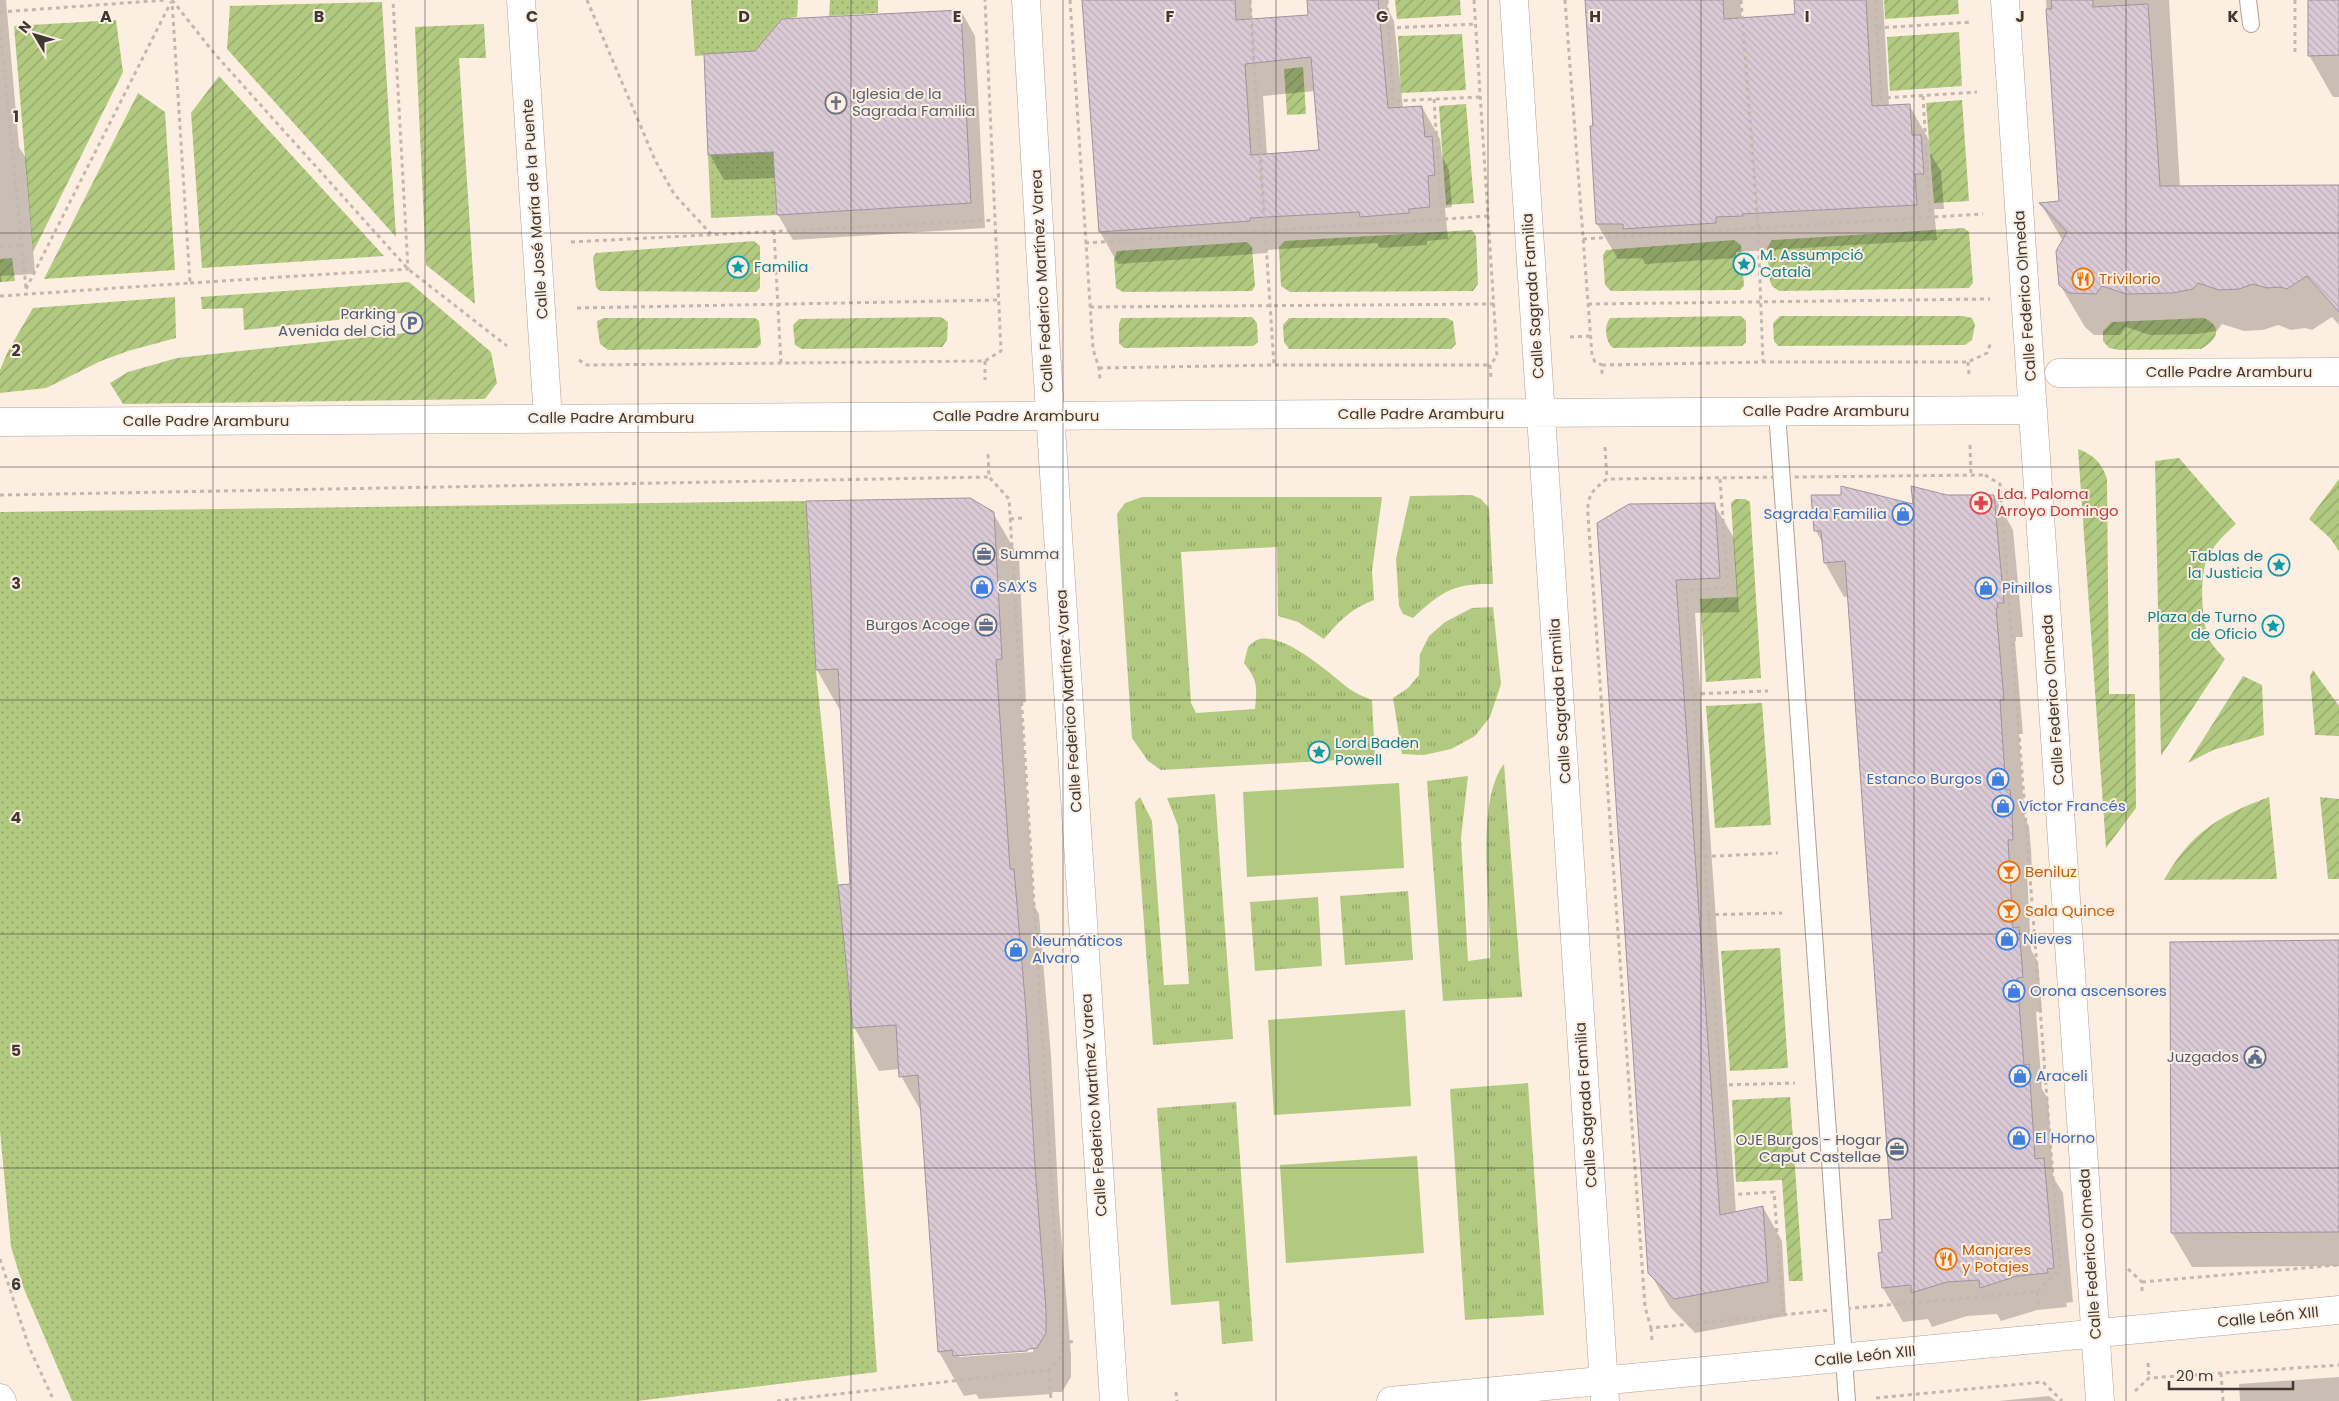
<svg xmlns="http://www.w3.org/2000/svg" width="2339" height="1401" viewBox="0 0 2339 1401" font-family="Poppins,sans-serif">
<defs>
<pattern id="grass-dots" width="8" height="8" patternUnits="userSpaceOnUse" patternTransform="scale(1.25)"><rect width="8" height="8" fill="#b1ca80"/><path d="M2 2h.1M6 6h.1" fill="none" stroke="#91a56a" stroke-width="1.8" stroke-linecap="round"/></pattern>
<pattern id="park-tufts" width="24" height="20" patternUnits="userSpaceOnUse" patternTransform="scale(1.25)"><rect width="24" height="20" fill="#b1ca80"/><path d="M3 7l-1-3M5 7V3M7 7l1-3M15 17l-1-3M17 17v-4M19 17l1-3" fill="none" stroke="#91a56a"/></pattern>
<pattern id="garden-furrows" width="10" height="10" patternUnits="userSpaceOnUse" patternTransform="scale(1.25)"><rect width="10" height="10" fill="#b1ca80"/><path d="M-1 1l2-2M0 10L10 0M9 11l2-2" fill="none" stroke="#91a56a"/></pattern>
<pattern id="building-back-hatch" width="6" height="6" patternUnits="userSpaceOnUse" patternTransform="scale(1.25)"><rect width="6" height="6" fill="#dacad5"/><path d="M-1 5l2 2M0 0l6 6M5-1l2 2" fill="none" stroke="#bcaeb7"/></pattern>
</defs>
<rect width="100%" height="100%" fill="#fdeee2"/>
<path fill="url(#grass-dots)" d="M691 0H798L797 17 782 19 766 39 767 50 695 56Z
M830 0H878V13L829 16Z
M773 152 777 215 711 218 708 155Z
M806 501 816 670 853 1028 877 1372 637 1401H72L24 1289 11 1247 0 1131V512Z"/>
<path fill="url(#park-tufts)" d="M1472 495 1481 499 1489 508 1493 584C1453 583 1441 592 1413 618L1403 614 1399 606 1396 559 1410 496Z
M1142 497H1382L1372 571 1374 600C1352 608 1339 621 1324 639L1298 622 1278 616 1277 547 1181 552 1191 703 1196 713 1255 709C1257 687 1258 681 1244 663L1248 647C1250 645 1254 641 1257 640 1284 630 1331 675 1351 690 1357 694 1365 697 1372 700L1375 758 1161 770 1148 761 1132 738 1117 514 1125 503Z
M1493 607 1501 684 1490 717 1475 736 1451 749 1424 755 1402 754 1393 698 1408 688 1419 675 1420 654 1429 636 1445 622 1472 608Z
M1504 764 1522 997 1443 1001 1427 781 1468 776 1461 838 1468 961 1490 958C1492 910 1474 802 1504 764Z
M1215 794 1233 1039 1153 1045 1135 802 1140 797 1152 821 1164 985 1189 984 1178 826 1167 798Z
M1408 891 1413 960 1345 965 1340 896Z
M1318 897 1322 966 1255 971 1250 902Z
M1528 1083 1544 1315 1465 1320 1450 1089Z
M1236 1102 1253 1341 1222 1344 1219 1301 1171 1305 1157 1108Z"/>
<path fill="url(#garden-furrows)" d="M1395 0H1460L1461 15 1397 19Z
M1884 0H1958L1959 14 1885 19Z
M382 2 396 237 227 49 230 6Z
M116 20 123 72 33 252 14 26Z
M484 24 486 58H459L475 304 426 265 415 27Z
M1959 32 1962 86 1890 91 1887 37Z
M1462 34 1466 90 1401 93 1398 36Z
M1303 67 1306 114 1287 115 1284 69Z
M219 76 384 256 202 268 191 113Z
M138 93 165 112 175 270 44 279Z
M1962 100 1969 201 1934 203 1926 103Z
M1466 104 1474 203 1446 205 1439 106Z
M1964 228 1969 232 1973 283 1969 288 1779 291 1772 286 1770 281 1767 248 1772 240Z
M1472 230 1476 236 1478 284 1473 291 1290 292 1281 286 1279 247 1285 241Z
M1734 240 1741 245 1744 286 1740 290 1611 291 1605 285 1603 255 1606 250Z
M754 241 760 246V288L756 292 600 291 596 287 593 258 596 253Z
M1247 242 1252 247 1255 286 1252 291 1123 292 1116 288 1114 259 1117 251Z
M12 258 15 281 0 282V259Z
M409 282 491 352 497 383 485 399 123 404 110 383 128 372 177 358 414 332 410 312 244 330 243 308 202 309 201 297Z
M175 297 176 338 128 351 101 361 46 388 0 393V370L8 351 33 308Z
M1741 316 1746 321V342L1742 346 1613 348C1605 342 1604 325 1610 318Z
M1780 316H1963L1972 318 1975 325 1972 340 1965 345 1778 346 1774 341 1773 323Z
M941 317 948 322 947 340 942 347 802 349 795 345 793 325 799 319Z
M1252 317 1257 323 1258 342 1253 346 1124 348 1119 343V324L1121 318Z
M604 318H755L759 321 761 344 757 348 608 350 600 344 597 324V321Z
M1289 318H1447L1453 321 1456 344 1451 349H1289L1284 342 1283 325Z
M2204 318C2224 327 2217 340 2201 349L2119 350 2109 348 2103 341V331L2112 322Z
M2078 449C2094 455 2102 463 2107 479L2109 694H2135L2136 808 2106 848Z
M2179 458 2236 524C2226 533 2214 544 2208 557 2199 574 2201 623 2210 641 2214 647 2220 654 2225 659L2161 756 2155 461Z
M2339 479V551L2330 538 2309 519Z
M1735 499H1745L1750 502 1761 678 1706 682 1700 599 1737 597 1731 503Z
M2313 670 2339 706V736L2315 735 2310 676Z
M2243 676 2262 685 2264 735 2213 750 2188 763Z
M1762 703 1771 825 1715 828 1706 706Z
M2269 797 2277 879 2164 880C2190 833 2220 815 2269 797Z
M2320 797 2339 799V879H2328Z
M1780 948 1788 1068 1730 1071 1721 951Z
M1790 1097 1803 1281H1789L1782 1180 1736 1182 1732 1100Z"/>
<path fill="#b1ca80" d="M1399 783 1404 868 1247 877 1243 792Z
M1405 1010 1411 1106 1274 1115 1268 1020Z
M1417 1156 1424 1253 1286 1263 1280 1165Z"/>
<path fill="#0003" fill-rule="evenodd" d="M0 0H6L19 147 26 158 35 274 1 276 2 282H0Z
M1083 0H1251L1252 20 1310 16 1308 0H1387L1388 9 1394 21 1403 108 1422 107 1440 139 1442 156 1449 170 1452 207 1445 208 1448 239 1427 241V245L1380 248 1377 243 1267 250 1268 253 1118 264 1100 232ZM1315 91 1320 152 1267 155 1263 96Z
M1586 0H1740L1742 19 1796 16 1795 0H1883L1889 106 1909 105 1929 140 1930 153 1941 171 1944 209H1934L1937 240 1736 252V258L1645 264 1642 258 1618 259 1597 224Z
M2046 0H2169L2180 188 2339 186V325L2332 317 2312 330 2305 328 2291 330 2278 325 2263 330 2244 331 2222 324 2217 331 2196 334 2150 335 2126 327 2120 335H2094L2085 327 2060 285 2063 241 2041 204 2060 202Z
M2309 0H2339V97H2333L2309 55Z
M961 11 975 36 985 228 793 240 778 215 776 178 724 180 710 155 705 56 756 52Z
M1947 496H1994L2013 530 2023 637H2016V641H2015L2023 734H2019L2022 781 2025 819 2029 826 2031 849 2032 873 2027 874 2031 950 2038 962 2042 1011 2036 1012 2042 1089 2048 1099 2053 1177 2063 1193 2073 1302 2066 1303 2067 1307 2037 1310 2001 1321 1997 1314 1967 1316 1932 1327 1928 1319 1903 1322 1883 1288 1884 1253 1893 1220 1849 596 1844 597 1825 563 1823 544 1816 531Z
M807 502 993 513 1019 557 1026 702 1021 703 1034 905 1039 914 1051 1055 1059 1210 1071 1355V1377L1062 1392H1053L1052 1394 979 1399 976 1394 964 1396 939 1352 922 1113 901 1076 900 1069 879 1071 854 1027 851 885 841 712 817 670ZM1033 1349V1352L959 1357V1354Z
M1714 504 1734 538 1739 612 1695 613 1736 1213 1763 1207 1782 1241 1786 1316 1695 1333 1670 1307 1650 1273 1598 524Z
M2339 941V1266L2192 1267 2172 1233 2171 944Z
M2339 1377V1401H2240L2239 1384Z
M2049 1396 2056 1401H1999Z"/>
<path fill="url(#building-back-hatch)" stroke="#a1929d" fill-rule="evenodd" d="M1082 0H1235L1236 20 1308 15 1307 0H1378L1388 108 1422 106 1425 137 1432 136 1435 175 1428 176 1430 207 1409 209V213L1360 217 1359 212 1250 218V221L1099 232ZM1311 57 1319 150 1251 155 1245 64Z
M1585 0H1723L1724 19 1795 14 1794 0H1866L1872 106 1910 104 1912 135H1921L1924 174H1915L1917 205 1742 214 1743 216 1716 217V223L1623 229V224H1596L1590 126H1593Z
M2051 0H2093V7L2148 4 2160 186 2339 185V312L2307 276 2287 289 2280 287 2267 288 2253 284 2239 289 2219 290 2198 283 2193 289 2172 293 2126 294 2102 286 2096 294 2069 293 2059 285 2056 251 2067 232 2039 203 2059 201 2046 9H2052Z
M2308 0H2339V55L2308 56Z
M961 10 971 203 777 215 773 152 708 155 704 54 755 51 782 19Z
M1841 486 1913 504 1911 486 1947 495H1994L2004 603H1997L1998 608H1996L2004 700H2000L2003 746 2006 790H2010L2012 814 2013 840H2008L2013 928 2019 927 2023 977 2017 978 2024 1065 2029 1064 2035 1159 2044 1158 2054 1268 2047 1269 2048 1273 2017 1276 1980 1288 1979 1280 1947 1282 1911 1293V1285L1882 1288 1878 1253 1882 1252 1879 1220 1892 1219 1845 561 1824 563 1821 531H1814L1811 495H1841Z
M970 498 994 512 1002 659 996 660 1010 869H1014L1026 1011 1035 1166 1046 1310V1333L1037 1348 1028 1349 1027 1351 953 1356 952 1350 938 1352 918 1075 899 1077 896 1025 853 1028 838 885 850 884 838 669 816 670 806 501Z
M1715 503 1720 578 1676 580 1720 1215 1763 1206 1768 1282 1674 1299 1648 1273 1597 523 1629 504Z
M2339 940V1232L2171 1233 2170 942Z"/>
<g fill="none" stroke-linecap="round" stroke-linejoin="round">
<g stroke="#afa196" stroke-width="18">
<path id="lane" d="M2248 0 2251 24
M1777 412 1847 1401"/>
</g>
<g stroke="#afa196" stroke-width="29">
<path id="street" d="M521 0 548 419
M1026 0 1046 350 1114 1401
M1514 0 1605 1401
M2005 0 2100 1401
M2059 373 2339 372
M0 422 2033 410
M1391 1401 2339 1310"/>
</g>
<g stroke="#afa196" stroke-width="29">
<path id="primary" d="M0 1398 2 1401"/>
</g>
<path stroke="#c4b7ad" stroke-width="3" stroke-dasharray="4 4" stroke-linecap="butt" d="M172 0 214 53 408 269 507 346
M587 0 655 160 674 194 711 234
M1070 0 1093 349 1099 368 1100 379
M1250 0 1274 365
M1387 0 1393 101 1481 97
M1474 0 1497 356 1490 365 1491 378
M1565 0 1592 355 1595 362 1602 365V377
M1741 0 1758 228 1763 362
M1875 0 1881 98 1977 92
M2295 0V56
M0 12 166 0
M1389 28 1476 24
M1877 28 1971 22
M0 29 26 288
M1923 96 1930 217
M1434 99 1442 220
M774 231 781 364
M1583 239 1983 214
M571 242 994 220
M1085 243 1489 216
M0 247 21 245
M190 283 408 269 393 0
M26 289 171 2
M0 296 190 283 172 1
M1588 304 1990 299
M1090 307 1494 304
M577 308 999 300
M1570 337 1590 336
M579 360 587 365 985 361 1001 351 985 0
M985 361V380
M1968 362 1969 374
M1602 365 1763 362H1968L1987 353 1991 342
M1099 368 1274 365H1490
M1970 445 1971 475
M1605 447 1607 479
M1985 475 2000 484 2060 1269 2037 1292 1841 1309 1651 1328 1645 1307 1588 516C1587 496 1591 491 1607 479Z
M1720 479 1728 588 1686 590 1728 1195 1774 1192 1783 1314
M0 495 989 477
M1010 519 1022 518
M1693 694 1768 691
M1696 857 1778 853
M1699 915 1782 913
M1721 1085 1795 1083
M0 1259 29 1347 54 1401
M2128 1269 2142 1282V1292
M2142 1282 2339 1265
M2037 1292 2038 1304
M1651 1328 1652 1340
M1061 1343 1076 1341
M2148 1363 2149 1378
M1049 1370 1051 1401
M2221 1373 2223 1401
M2135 1391 2149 1378 2339 1365
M1176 1392 1177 1401
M1876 1398 2043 1382 2062 1401
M777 1401 1049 1370 1062 1356 1009 499 989 477 988 451"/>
<use href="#lane" stroke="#fff" stroke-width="16"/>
<use href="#street" stroke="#fff" stroke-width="28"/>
<use href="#primary" stroke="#fff" stroke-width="28"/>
</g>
<path fill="none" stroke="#3f3934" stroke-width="1" stroke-opacity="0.55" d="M213 0V1401M425 0V1401M638 0V1401M851 0V1401M1063 0V1401M1276 0V1401M1488 0V1401M1701 0V1401M1914 0V1401M2126 0V1401M0 233H2339M0 467H2339M0 700H2339M0 934H2339M0 1168H2339"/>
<defs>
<g id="church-ring" transform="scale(1.125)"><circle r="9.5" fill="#fdeee2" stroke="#6b7280" stroke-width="1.5"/><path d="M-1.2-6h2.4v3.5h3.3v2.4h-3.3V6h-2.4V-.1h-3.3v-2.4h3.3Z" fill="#6b7280"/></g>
<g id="sight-ring" transform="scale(1.125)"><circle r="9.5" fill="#fdeee2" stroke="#0f9aa8" stroke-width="1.5"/><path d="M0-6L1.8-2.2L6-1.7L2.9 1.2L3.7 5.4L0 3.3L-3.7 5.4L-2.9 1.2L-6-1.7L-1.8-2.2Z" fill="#0f9aa8"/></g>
<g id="restaurant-ring" transform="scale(1.125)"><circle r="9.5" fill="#fdeee2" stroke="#e8710a" stroke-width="1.5"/><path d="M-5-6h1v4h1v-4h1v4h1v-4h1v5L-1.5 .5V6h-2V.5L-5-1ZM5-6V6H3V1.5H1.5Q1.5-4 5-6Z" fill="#e8710a"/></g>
<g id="parking-ring" transform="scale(1.125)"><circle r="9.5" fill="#fdeee2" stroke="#5c6f8a" stroke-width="1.5"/><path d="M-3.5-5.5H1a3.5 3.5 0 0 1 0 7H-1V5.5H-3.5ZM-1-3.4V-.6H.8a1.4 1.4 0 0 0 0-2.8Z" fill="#5c6f8a"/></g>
<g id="pharmacy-ring" transform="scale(1.125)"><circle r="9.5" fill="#fdeee2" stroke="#e0444e" stroke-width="1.5"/><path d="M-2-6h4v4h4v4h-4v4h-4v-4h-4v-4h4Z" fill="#e0444e"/></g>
<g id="shop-ring" transform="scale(1.125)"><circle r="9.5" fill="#fdeee2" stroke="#3f7fe0" stroke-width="1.5"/><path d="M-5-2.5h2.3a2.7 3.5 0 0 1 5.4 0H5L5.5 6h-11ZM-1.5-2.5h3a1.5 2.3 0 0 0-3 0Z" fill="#3f7fe0"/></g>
<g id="office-ring" transform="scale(1.125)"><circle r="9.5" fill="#fdeee2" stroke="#5c6f8a" stroke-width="1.5"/><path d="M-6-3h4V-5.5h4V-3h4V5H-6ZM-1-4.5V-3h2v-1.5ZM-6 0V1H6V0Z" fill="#5c6f8a"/></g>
<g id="bar-ring" transform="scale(1.125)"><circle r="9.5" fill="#fdeee2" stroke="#e8710a" stroke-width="1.5"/><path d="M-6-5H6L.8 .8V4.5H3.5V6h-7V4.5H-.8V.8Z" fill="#e8710a"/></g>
<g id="civic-ring" transform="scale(1.125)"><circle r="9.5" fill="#fdeee2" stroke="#5c6f8a" stroke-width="1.5"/><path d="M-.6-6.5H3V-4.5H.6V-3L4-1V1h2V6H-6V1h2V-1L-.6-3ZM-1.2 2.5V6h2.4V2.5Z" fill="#5c6f8a"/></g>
</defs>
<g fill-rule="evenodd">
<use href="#church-ring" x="836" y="103"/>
<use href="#sight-ring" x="1744" y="264"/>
<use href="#sight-ring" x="738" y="267"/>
<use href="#restaurant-ring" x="2083" y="279"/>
<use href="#parking-ring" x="412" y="323"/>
<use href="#pharmacy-ring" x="1981" y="503"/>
<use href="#shop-ring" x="1903" y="514"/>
<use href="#office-ring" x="984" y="554"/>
<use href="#sight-ring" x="2279" y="565"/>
<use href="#shop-ring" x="982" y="587"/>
<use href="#shop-ring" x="1986" y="588"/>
<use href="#office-ring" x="986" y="625"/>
<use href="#sight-ring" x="2273" y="626"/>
<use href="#sight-ring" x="1319" y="752"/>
<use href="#shop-ring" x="1998" y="779"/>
<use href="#shop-ring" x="2003" y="806"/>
<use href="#bar-ring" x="2009" y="872"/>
<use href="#bar-ring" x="2009" y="911"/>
<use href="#shop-ring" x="2007" y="939"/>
<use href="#shop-ring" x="1016" y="950"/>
<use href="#shop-ring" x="2014" y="991"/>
<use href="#civic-ring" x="2255" y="1057"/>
<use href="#shop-ring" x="2020" y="1076"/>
<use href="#shop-ring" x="2019" y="1138"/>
<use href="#office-ring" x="1897" y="1149"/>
<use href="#restaurant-ring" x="1946" y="1259"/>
</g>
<g text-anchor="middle" stroke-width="4" stroke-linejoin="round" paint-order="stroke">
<g font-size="15" fill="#5b616d" stroke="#fdeee2" text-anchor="start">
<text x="852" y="99">Iglesia de la<tspan x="852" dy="17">Sagrada Familia</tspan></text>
</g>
<g font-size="15" fill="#3f3934" stroke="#fdeee2">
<text transform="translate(535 209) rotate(-94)" y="5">Calle José María de la Puente</text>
<text transform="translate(1042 281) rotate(-93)" y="5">Calle Federico Martínez Varea</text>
<text transform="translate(1533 296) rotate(-94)" y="5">Calle Sagrada Familia</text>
<text transform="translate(2025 296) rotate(-94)" y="5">Calle Federico Olmeda</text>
<text x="2229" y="377">Calle Padre Aramburu</text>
<text x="1826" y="416">Calle Padre Aramburu</text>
<text x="1421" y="419">Calle Padre Aramburu</text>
<text x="1016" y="421">Calle Padre Aramburu</text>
<text x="611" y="423">Calle Padre Aramburu</text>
<text x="206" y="426">Calle Padre Aramburu</text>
<text transform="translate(2053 700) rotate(-94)" y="5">Calle Federico Olmeda</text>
<text transform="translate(1069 701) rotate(-94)" y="5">Calle Federico Martínez Varea</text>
<text transform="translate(1560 701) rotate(-94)" y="5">Calle Sagrada Familia</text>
<text transform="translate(1094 1105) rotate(-94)" y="5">Calle Federico Martínez Varea</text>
<text transform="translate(1586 1105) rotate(-94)" y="5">Calle Sagrada Familia</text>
<text transform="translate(2090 1254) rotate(-94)" y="5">Calle Federico Olmeda</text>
<text transform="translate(2268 1317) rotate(-6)" y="5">Calle León XIII</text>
<text transform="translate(1865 1356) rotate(-6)" y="5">Calle León XIII</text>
</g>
<g font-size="15" fill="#0d838f" stroke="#fdeee2" text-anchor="start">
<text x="1760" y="260">M. Assumpció<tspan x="1760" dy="17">Català</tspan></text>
<text x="754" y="272">Familia</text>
<text x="2263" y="561" text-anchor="end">Tablas de<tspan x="2263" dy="17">la Justicia</tspan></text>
<text x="2257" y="622" text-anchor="end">Plaza de Turno<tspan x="2257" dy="17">de Oficio</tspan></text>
<text x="1335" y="748">Lord Baden<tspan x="1335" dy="17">Powell</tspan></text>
</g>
<g font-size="15" fill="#c56008" stroke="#fdeee2" text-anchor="start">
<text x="2099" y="284">Trivilorio</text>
<text x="2025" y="877">Beniluz</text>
<text x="2025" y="916">Sala Quince</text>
<text x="1962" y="1255">Manjares<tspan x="1962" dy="17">y Potajes</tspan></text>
</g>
<g font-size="15" fill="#4e5e75" stroke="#fdeee2" text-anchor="end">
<text x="396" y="319">Parking<tspan x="396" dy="17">Avenida del Cid</tspan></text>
<text x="1000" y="559" text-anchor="start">Summa</text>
<text x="970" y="630">Burgos Acoge</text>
<text x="2239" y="1062">Juzgados</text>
<text x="1881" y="1145">OJE Burgos - Hogar<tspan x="1881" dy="17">Caput Castellae</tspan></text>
</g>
<g font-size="15" fill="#be3a42" stroke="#fdeee2" text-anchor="start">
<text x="1997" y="499">Lda. Paloma<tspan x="1997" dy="17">Arroyo Domingo</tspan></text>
</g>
<g font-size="15" fill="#366cbe" stroke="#fdeee2" text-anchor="start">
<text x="1887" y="519" text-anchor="end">Sagrada Familia</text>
<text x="998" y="592">SAX'S</text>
<text x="2002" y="593">Pinillos</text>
<text x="1982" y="784" text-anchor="end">Estanco Burgos</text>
<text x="2019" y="811">Víctor Francés</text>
<text x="2023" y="944">Nieves</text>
<text x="1032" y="946">Neumáticos<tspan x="1032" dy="17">Alvaro</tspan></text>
<text x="2030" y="996">Orona ascensores</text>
<text x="2036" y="1081">Araceli</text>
<text x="2035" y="1143">El Horno</text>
</g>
</g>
<g font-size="16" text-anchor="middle" font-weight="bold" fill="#3f3934" stroke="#fdeee2" stroke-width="4" stroke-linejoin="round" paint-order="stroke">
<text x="106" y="22">A</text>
<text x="319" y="22">B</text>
<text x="532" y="22">C</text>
<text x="744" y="22">D</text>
<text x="957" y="22">E</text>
<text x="1170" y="22">F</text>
<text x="1382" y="22">G</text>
<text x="1595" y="22">H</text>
<text x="1807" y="22">I</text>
<text x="2020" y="22">J</text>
<text x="2233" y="22">K</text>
<text x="16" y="122">1</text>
<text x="16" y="356">2</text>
<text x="16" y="589">3</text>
<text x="16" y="823">4</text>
<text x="16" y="1056">5</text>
<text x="16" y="1290">6</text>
</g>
<g transform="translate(35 35) rotate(308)" stroke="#fdeee2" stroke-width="4" paint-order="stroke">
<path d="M0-4L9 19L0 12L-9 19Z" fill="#3f3934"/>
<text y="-8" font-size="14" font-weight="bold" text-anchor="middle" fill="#3f3934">N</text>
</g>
<path d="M2169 1381v8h124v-8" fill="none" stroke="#3f3934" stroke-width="2.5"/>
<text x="2176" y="1381" font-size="15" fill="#3f3934" stroke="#fdeee2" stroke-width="4" paint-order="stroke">20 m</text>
</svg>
